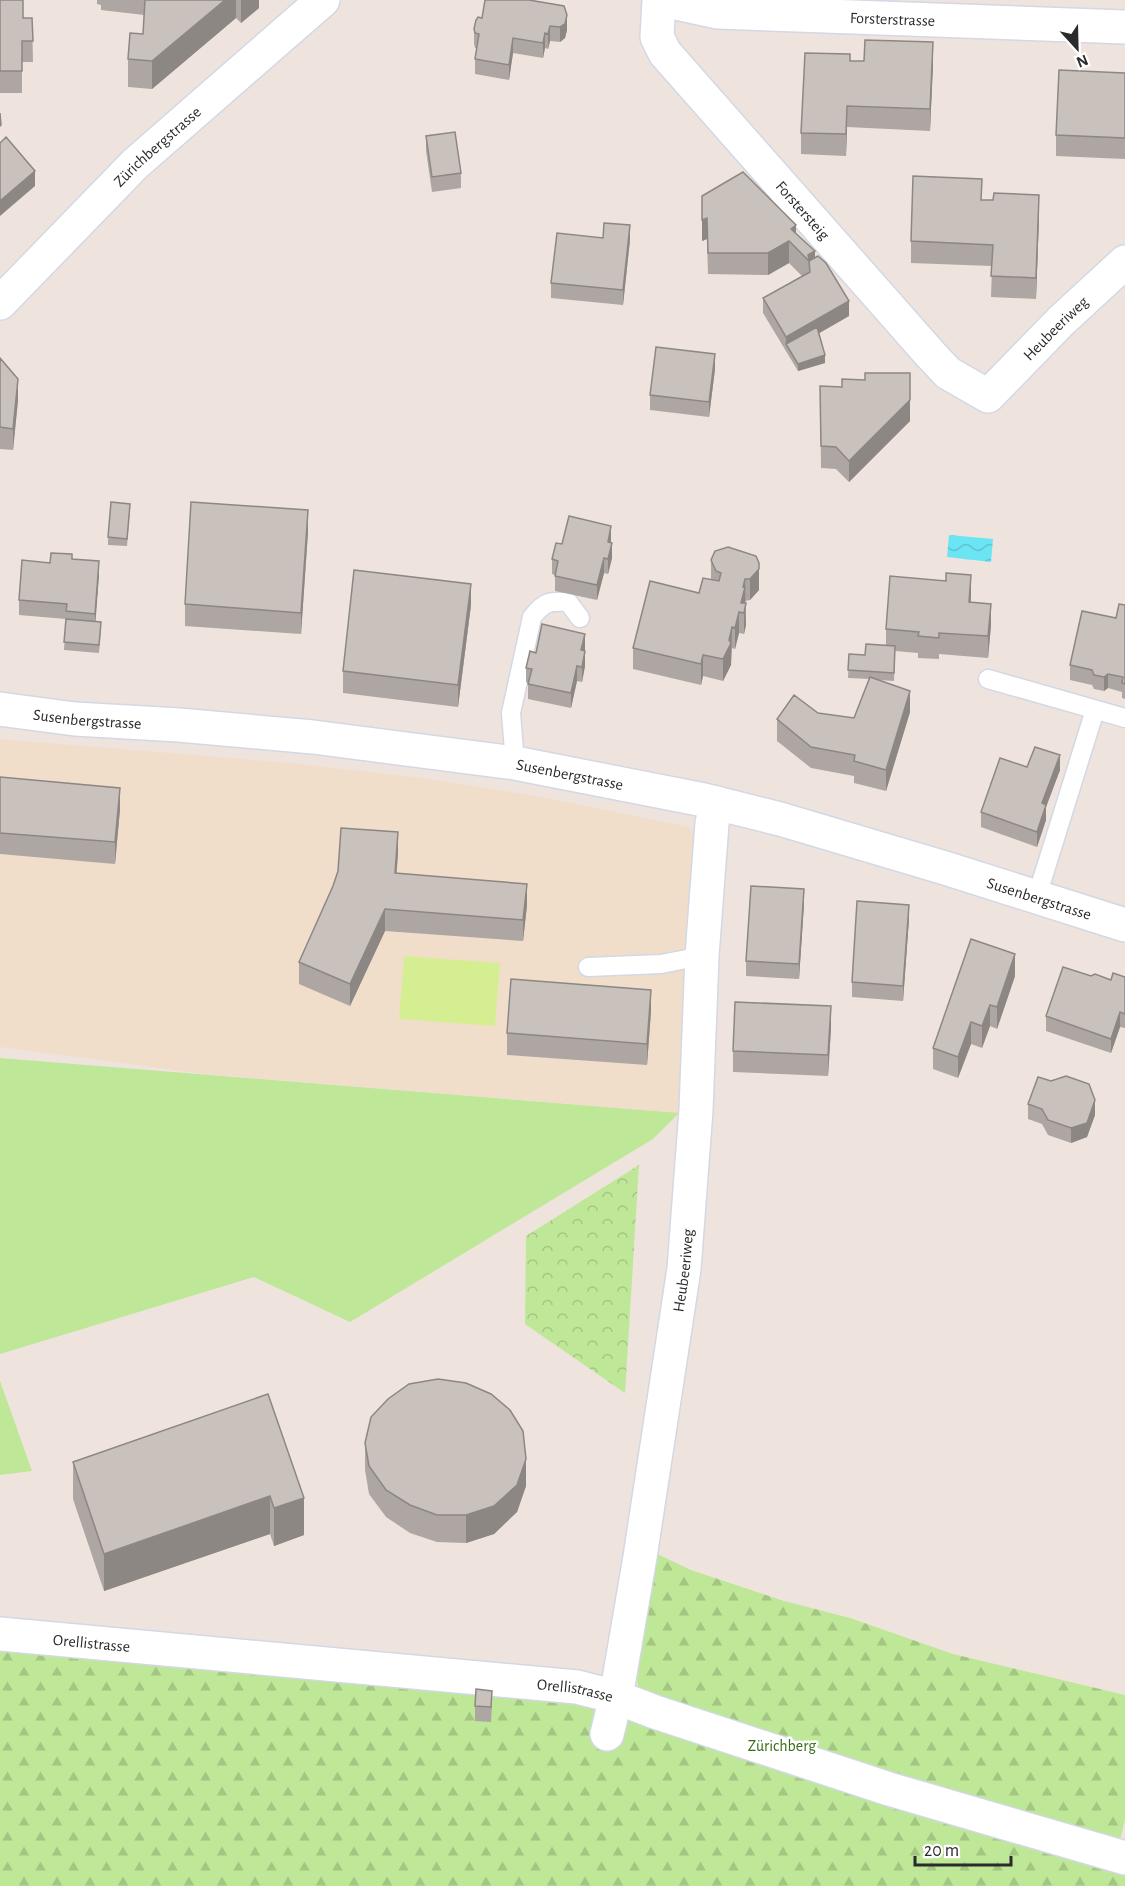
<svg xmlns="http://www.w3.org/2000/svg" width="1125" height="1886" viewBox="0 0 1125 1886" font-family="'Alegreya Sans',sans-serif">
<defs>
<pattern id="forest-firs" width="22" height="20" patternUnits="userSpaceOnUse" patternTransform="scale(1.5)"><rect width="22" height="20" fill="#bee797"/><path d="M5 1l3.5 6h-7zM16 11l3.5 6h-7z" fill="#a3c682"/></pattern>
<pattern id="park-crowns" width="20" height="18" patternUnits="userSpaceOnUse" patternTransform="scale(1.5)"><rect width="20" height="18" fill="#bee797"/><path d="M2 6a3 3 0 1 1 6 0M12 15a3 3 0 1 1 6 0" fill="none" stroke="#a3c682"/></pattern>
<pattern id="water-waves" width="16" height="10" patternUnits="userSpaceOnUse" patternTransform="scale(1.5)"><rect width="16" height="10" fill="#6be5f4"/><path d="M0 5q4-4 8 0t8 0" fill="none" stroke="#5dc5d1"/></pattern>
</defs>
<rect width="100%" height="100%" fill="#eee4dd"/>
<path fill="#f0decb" d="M0 739 291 763 415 777 543 797 689 827 696 836 679 1113 204 1074 0 1047Z"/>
<path fill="#bee797" d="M0 1058 679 1113 653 1139 350 1322 254 1277 0 1354Z
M0 1381 32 1471 0 1475Z"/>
<path fill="url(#forest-firs)" d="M653 1552 691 1570 784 1601 850 1618 953 1654 1125 1695V1819L1115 1863 1125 1867V1886H0V1646L559 1697 641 1720 636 1666Z"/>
<path fill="url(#park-crowns)" d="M639 1165 625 1393 525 1324 526 1236Z"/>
<path fill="#d6ee92" d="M404 956 500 963 495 1026 399 1019Z"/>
<path fill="url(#water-waves)" d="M949 535 993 539 991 562 947 557Z"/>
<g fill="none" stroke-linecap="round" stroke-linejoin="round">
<g stroke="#d2d8e4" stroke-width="21">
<path id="service" d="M988 679 1125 718
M515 763 511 713 532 617C544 602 549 601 568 602L580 618
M1037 896 1095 710
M588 967 661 964 702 956"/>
</g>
<g stroke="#d2d8e4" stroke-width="36">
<g id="minor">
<path id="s1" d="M659 0 657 37 665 53 931 355 948 373 988 396 1061 321 1125 262"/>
<path id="s2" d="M662 0 717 12 1125 27"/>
<path id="s3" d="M0 303 135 164 323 0"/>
<path id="s4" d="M0 709 75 719 179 725 313 737 515 763 704 800 780 819 945 868 1125 925"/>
<path id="s5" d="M0 1634 577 1687 616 1697 655 1712 889 1789 1125 1858"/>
<path id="s6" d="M607 1734 616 1697 640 1557 684 1269 696 1110 702 956 712 823 717 803"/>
</g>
</g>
<use href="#service" stroke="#fff" stroke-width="18"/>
<use href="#minor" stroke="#fff" stroke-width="33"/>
</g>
<path fill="#ada6a2" d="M0 0 23 18H32L33 62H22V93H0Z
M97 0H259V8L241 23 236 18 152 89 128 87V59L143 34 144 15 101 10V5L97 4Z
M485 0 567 30 565 38 560 42 550 41 548 49 545 48 543 58 513 53 509 80 475 74V59L477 48H475L474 44V29L482 18Z
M850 61 933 64 930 131 847 127 846 156 801 154V133Z
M1125 73V159L1056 156V135Z
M426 136 461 173V188L432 192 426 151Z
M702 196 796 234 815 258 849 316 819 333 825 363 798 371 763 313V298L802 276 789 263 768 275 708 274 707 239 702 241Z
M982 200 1039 217 1036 299 991 297 992 266 911 263V241Z
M630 240 623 305 551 298V283Z
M0 358 18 400 13 450 0 449Z
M715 369 709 417 650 410V395Z
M820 386 910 421 849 482 836 469 821 468Z
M130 511 127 546 108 545V537Z
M308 532 301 634 185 626V604Z
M611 540 612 558 608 574 604 573 597 600 555 591V575L552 574V559L562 544Z
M728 547 759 590 750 600 745 601 746 625 744 634 739 633 735 649 732 648 731 665 723 681 703 676 701 685 633 669V648L699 593 711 579V560Z
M72 559 99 575 95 621 101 629 99 653 64 650 66 619 19 615V600L50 563Z
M971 596V602L991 625 988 658 939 654V659L918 658V653L895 651 894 681 878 680 910 712 886 791 854 783V776L811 768 777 741V719L818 713 854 718 869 679 848 678 849 654 865 655 886 645V629Z
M471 605 458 707 343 693V671Z
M1125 605V699L1122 698V692L1108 688 1104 691 1094 689 1092 685 1070 680V665L1116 618Z
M585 649V666L582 682 577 681 571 708 528 699V683L526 682V668L536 653Z
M1027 767 1060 770 1046 807V820L1037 847 981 827V812Z
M0 777 120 809 115 864 0 854Z
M398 854 396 873 527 905 523 941 385 931 350 1006 299 984V962Z
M804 904 799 979 746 976V961Z
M909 919 903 1001 852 997V982Z
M1015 976 997 1029 990 1026 982 1048 971 1044 958 1078 933 1069V1048Z
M1091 976 1111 980 1125 977V1028L1120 1027 1111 1053 1046 1031V1016Z
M651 1011 647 1065 507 1055V1033Z
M831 1028 828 1076 733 1072V1051Z
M1028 1104 1095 1115 1087 1137 1071 1143 1048 1135 1042 1124 1028 1119Z
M365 1443 526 1486 517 1512 494 1534 466 1543 437 1542 410 1533 386 1517 369 1494 365 1470Z
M73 1462 304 1498V1535L274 1546 270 1534 104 1591 73 1499Z
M475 1706H492L491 1722 475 1721Z"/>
<path fill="#8d8784" d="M225 0H236V18L152 89V61Z
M241 0H259V8L241 23Z
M567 15V30L565 38 560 42V27Z
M550 26V41L548 49V34Z
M545 33V48L543 58V43Z
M513 38V53L509 80V65Z
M933 42V64L930 131V109Z
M847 106V127L846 156V134Z
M35 171V186L0 216V201Z
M1039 195V217L1036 299V278Z
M707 218V239L702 241V220Z
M630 225V240L623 305V290Z
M796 225V247L791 229Z
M789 241V263L768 275V253Z
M815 251V273L809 261 808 255Z
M849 301V316L790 350 786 344V337Z
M715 354V369L709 417V402Z
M825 355V363L798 371V364Z
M18 379V400L13 450V429Z
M910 400V421L849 482V461Z
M308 510V532L301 634V613Z
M611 526V540L608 557V542Z
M612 543V558L608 574V559Z
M604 558V573L597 600V585Z
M99 561V575L95 629V614Z
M759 563V590L750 600V579Z
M971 575V596L969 623V602Z
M745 579 746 625 744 634V613L741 603 743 587Z
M471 584V605L458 707V685Z
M991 604V625L988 658V636Z
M739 612V633L735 649V628Z
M732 627 731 665 723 681V659L729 640Z
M585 634V649L581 665V650Z
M585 651V666L582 682V667Z
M703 655V676L701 685V664Z
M577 666V681L571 708V693Z
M1108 674V688L1104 691V677Z
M910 691V712L886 791V770Z
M1060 755V770L1046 807V820L1037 847V832L1042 803Z
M120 788V809L115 864V842Z
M398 832V854L395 894V873Z
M527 884V905L523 941V920Z
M804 889V904L799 979V964Z
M909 905V919L903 1001V986Z
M385 909V931L350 1006V984Z
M1015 954V976L997 1029V1007Z
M651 990V1011L647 1065V1044Z
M990 1005V1026L982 1048V1026Z
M831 1006V1028L828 1076V1055Z
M1120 1012V1027L1111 1053V1039Z
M971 1022V1044L958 1078V1057Z
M1095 1100V1115L1087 1137 1071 1143V1128Z
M526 1459V1486L517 1512 494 1534 466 1543V1515Z
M270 1496V1534L104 1591V1554Z
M304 1498V1535L274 1546V1508Z"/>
<path fill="#c9c1bc" stroke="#8d8784" stroke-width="1.5" d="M0 0H23V18H32L33 41H22V71H0Z
M145 0H225L152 61 128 59 130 33 143 34Z
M485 0H529L564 6 567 15 565 24 560 27 550 26 548 34 545 33 543 43 513 38 509 65 475 59 479 34 475 33 474 29 476 20 478 17 482 18Z
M865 40 933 42 930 109 847 106 846 134 801 133 805 53 850 54V61H864Z
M1059 70 1125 73V138L1056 135Z
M0 113 1 125 0 126Z
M455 132 461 173 432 177 426 136Z
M6 137 35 171 0 201V143Z
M743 172 796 225 791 229 815 251 808 255 809 261 789 241 768 253H708L707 218 702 220V196Z
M913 176 982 179 981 200H993L994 193 1039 195 1036 278 991 276 993 245 911 241Z
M604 223 630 225 623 290 551 283 557 233 603 238Z
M818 256 826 263 849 301 786 337 763 298 810 272 809 261Z
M817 327 825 355 798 364 786 344Z
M656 347 715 354 709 402 650 395Z
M0 358 18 379 13 429 0 427Z
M865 373H910V400L849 461 836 447 821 446 820 386 842 387V379L865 380Z
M111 502 130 504 127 539 108 537Z
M191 502 308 510 301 613 185 604Z
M569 516 611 526 608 542 612 543 608 559 604 558 597 585 555 576 558 561 552 559 556 543 562 544Z
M728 547 756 556 759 563V569L750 579H745L743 587H745L741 603H746L744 613 739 612 735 628 732 627 729 640 731 643 723 659 703 655 701 664 633 648 650 581 699 593 703 578 719 581 721 573 716 571 711 560 715 551Z
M51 553 72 554V559L99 561 95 614 66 611 67 604 19 600 22 560 50 563Z
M354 570 471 584 458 685 343 671Z
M946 573 971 575 969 602 991 604 988 636 939 633V638L918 636 919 632 886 629 890 576 946 581Z
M1119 604 1125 605V684L1122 683 1123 677 1108 674 1104 677 1094 675 1092 670 1070 665 1082 611 1116 618Z
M66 619 101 622 99 645 64 642Z
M542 624 585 634 581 650 585 651 582 667 577 666 571 693 528 684 532 669 526 668 530 651 536 653Z
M866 644 895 646 894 673 848 670 849 654 865 655Z
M870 677 910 691 886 770 854 761 855 755 811 747 777 719 794 695 818 713 854 718Z
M1035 747 1060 755 1042 803 1046 805 1037 832 981 812 1000 758 1027 767Z
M0 777 120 788 115 842 0 833Z
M341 828 398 832 395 873 527 884 523 920 385 909 350 984 299 962 333 886 338 871Z
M751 886 804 889 799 964 746 961Z
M857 901 909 905 903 986 852 982Z
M971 939 1015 954 997 1007 990 1005 982 1026 971 1022 958 1057 933 1048Z
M1063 967 1091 976 1095 974 1111 980 1113 973 1125 977V1014L1120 1012 1111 1039 1046 1016Z
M511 979 651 990 647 1044 507 1033Z
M735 1002 831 1006 828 1055 733 1051Z
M1066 1076 1089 1084 1095 1100 1087 1123 1071 1128 1048 1120 1042 1109 1028 1104 1038 1077 1051 1081Z
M438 1379 466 1383 491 1394 510 1410 523 1431 526 1459 517 1485 494 1506 466 1515H437L410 1505 386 1490 369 1466 365 1443 371 1417 388 1399 409 1384Z
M268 1394 304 1498 274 1508 270 1496 104 1554 73 1462Z
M476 1689 492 1691 491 1707 475 1706Z"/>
<g text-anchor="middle" stroke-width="5" stroke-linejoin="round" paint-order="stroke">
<g font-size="16" fill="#2b2b2b" stroke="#fff">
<text dy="6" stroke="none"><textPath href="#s2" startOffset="232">Forsterstrasse</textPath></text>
<text dy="6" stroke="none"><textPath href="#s3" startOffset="222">Zürichbergstrasse</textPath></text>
<text dy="6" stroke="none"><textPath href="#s1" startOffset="264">Forstersteig</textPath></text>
<text dy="6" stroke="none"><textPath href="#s1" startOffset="624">Heubeeriweg</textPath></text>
<text dy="6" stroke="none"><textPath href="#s4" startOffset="88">Susenbergstrasse</textPath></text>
<text dy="6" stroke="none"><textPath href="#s4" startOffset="574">Susenbergstrasse</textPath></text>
<text dy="6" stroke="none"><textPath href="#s4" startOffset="1060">Susenbergstrasse</textPath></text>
<text dy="6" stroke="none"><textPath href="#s6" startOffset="470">Heubeeriweg</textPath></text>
<text dy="6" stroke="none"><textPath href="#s5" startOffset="92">Orellistrasse</textPath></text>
<text dy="6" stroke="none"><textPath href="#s5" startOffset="578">Orellistrasse</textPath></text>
</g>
<g font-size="16" fill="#366c17" stroke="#fff">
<text x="782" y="1751">Zürichberg</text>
</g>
</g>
<g transform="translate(1077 48) rotate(158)" stroke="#ffffff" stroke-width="4.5" paint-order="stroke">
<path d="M0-4.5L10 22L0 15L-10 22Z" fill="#2b2b2b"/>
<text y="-9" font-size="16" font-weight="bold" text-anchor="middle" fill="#2b2b2b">N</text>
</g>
<path d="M915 1856v9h96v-9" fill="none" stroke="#2b2b2b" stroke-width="3"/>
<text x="924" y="1856" font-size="18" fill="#2b2b2b" stroke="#ffffff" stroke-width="4.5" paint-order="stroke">20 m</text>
</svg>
